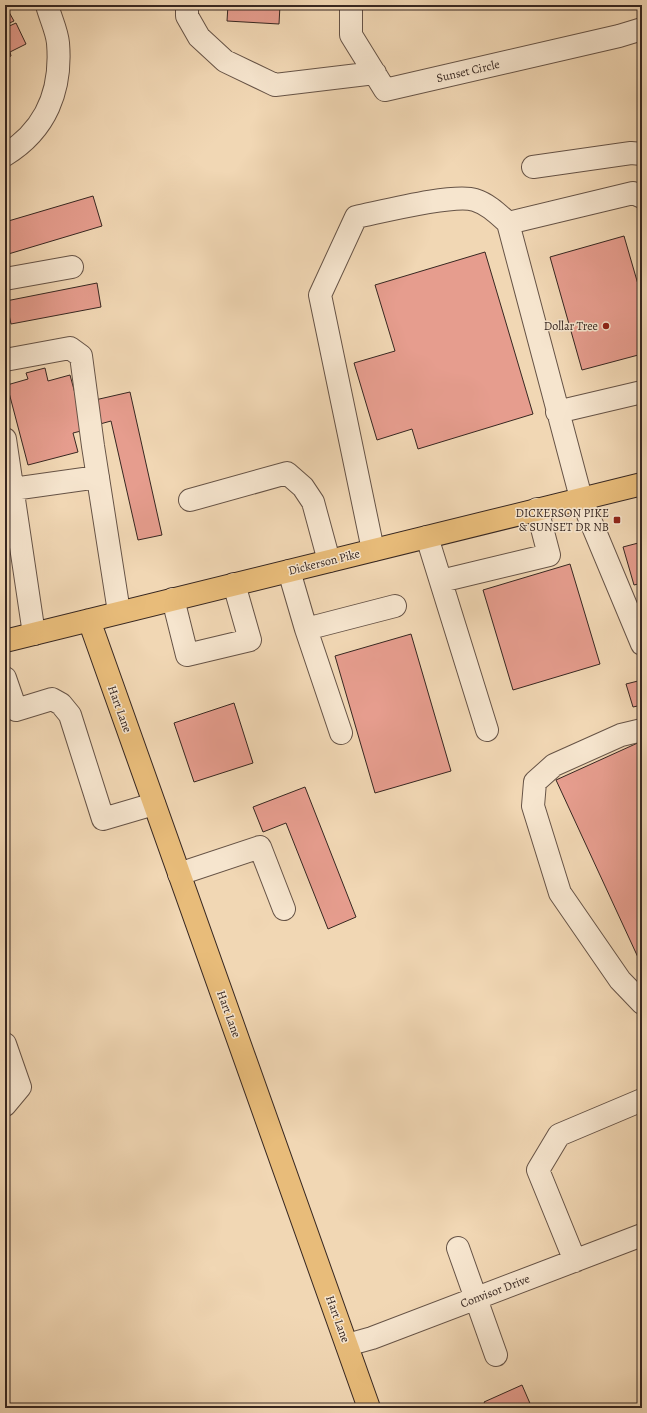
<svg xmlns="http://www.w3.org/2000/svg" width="647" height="1413" viewBox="0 0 647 1413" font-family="Alegreya,serif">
<rect width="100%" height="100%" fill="#f1d7b4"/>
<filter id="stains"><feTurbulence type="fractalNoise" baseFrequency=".005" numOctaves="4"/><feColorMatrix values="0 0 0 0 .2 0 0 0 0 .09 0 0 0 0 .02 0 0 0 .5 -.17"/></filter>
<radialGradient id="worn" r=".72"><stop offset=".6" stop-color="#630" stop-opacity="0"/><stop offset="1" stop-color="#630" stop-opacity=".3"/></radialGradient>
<path fill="#e69d8e" stroke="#372721" d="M5 5 14 21 5 25Z
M228 5H280L279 24 227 21Z
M16 23 26 44 10 52 11 56 5 59V28Z
M93 196 102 226 5 255V222Z
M624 236 642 298V354L582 370 550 257Z
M485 252 533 414 418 449 412 429 377 440 354 363 395 351 375 285Z
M97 283 101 307 11 324 6 301Z
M45 368 48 381 70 375 85 430 73 433 78 452 28 465 7 385 28 379 26 373Z
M130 392 162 535 138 540 111 421 100 424 95 400Z
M642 542V583L634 585 623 547Z
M570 564 600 664 513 690 483 590Z
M411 634 451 771 375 793 335 656Z
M642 680V705L633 707 626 684Z
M234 703 253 763 194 782 174 723Z
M642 741V966L556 780Z
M305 787 356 917 328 929 286 823 263 832 253 807Z
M522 1385 532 1408H487L484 1402Z"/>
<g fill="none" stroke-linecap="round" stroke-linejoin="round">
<g stroke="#665346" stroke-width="24">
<path id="minor" d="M187 5V16L199 37 225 61 275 85 375 73
M351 5V35L385 90 619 36 642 29
M5 155C46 130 62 90 58 43 57 31 50 17 47 5
M533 167 631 153 642 154
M642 197 633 193 508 223 581 498 642 644
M5 279 72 267
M5 360 70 348 81 356 93 446 119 612
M557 412 642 392
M5 439 34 634
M13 489 98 477
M190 500 287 473 303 487 313 502 329 561
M427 537 487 730
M373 550 320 295 356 217C381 212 454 193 475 200 488 204 498 214 508 223
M289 571 306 629 395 606
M441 581 549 555 537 509
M173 599 187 655 250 640 234 584
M306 629 341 733
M5 678 16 710 52 699 61 704 70 715 103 819 154 804
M642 730 621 735 554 765 535 782 533 806 560 893 620 980 642 1003
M179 874 260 847 284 909
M5 1044 20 1087 5 1105
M458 1248 496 1355
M575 1261 538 1170 559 1135 642 1100
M347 1345 372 1338 642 1235"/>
</g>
<g stroke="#372721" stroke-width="24">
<path id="major" d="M89 620 369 1408
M5 641 642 484"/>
</g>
<use href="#minor" stroke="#f6e5ce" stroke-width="22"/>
<use href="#major" stroke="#e8bc7a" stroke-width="22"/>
</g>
<g fill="#8f2418" stroke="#f6e5ce" stroke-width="1.5">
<circle cx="606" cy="326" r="4"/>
<rect x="613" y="516" width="8" height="8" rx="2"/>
</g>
<g text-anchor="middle" stroke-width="3" stroke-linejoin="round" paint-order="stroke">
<g font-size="12" fill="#372721" stroke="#f6e5ce">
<text transform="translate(468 71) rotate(-13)" y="4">Sunset Circle</text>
<text transform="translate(324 562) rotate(-14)" y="4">Dickerson Pike</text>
<text transform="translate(120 709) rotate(70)" y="4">Hart Lane</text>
<text transform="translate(229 1014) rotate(70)" y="4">Hart Lane</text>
<text transform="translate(495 1291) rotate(-21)" y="4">Convisor Drive</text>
<text transform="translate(338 1319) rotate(70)" y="4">Hart Lane</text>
</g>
<g font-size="12" fill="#372721" stroke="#f6e5ce" text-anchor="end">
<text x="598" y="330">Dollar Tree</text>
<text x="609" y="517">DICKERSON PIKE<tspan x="609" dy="14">&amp; SUNSET DR NB</tspan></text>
</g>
</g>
<rect width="647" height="1413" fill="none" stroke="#f1d7b4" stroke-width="20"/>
<rect x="6" y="6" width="635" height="1401" fill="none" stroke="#372721" stroke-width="2"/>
<rect x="10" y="10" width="627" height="1393" fill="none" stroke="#372721"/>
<rect width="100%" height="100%" filter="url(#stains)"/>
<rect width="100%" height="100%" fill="url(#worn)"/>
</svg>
